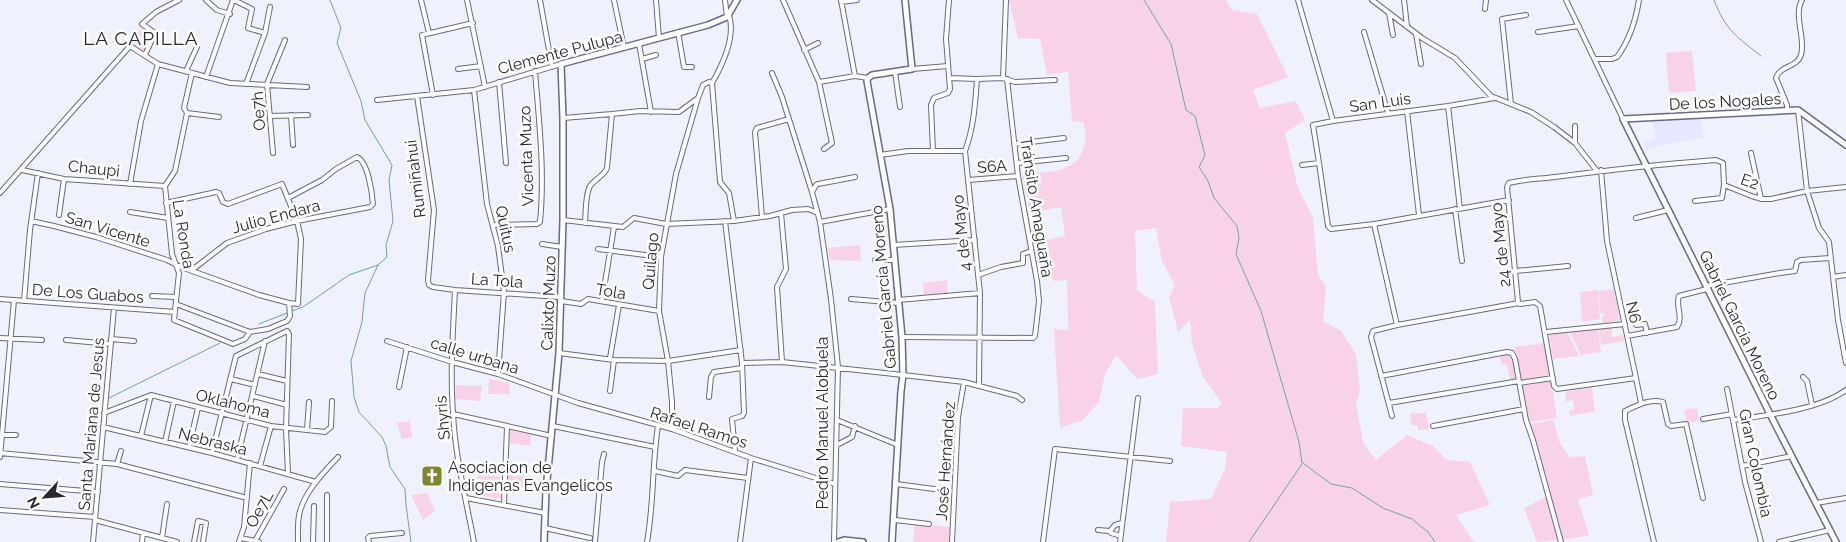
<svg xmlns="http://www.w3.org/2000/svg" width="1846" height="542" viewBox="0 0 1846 542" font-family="Raleway,sans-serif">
<rect width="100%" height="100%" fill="#eff1fd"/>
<path fill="#e5e8fe" d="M1701 117 1703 138 1659 146 1646 151 1643 143 1656 138 1651 119Z"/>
<path fill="#f8d3e7" d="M1009 0H1226L1232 10 1257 14 1288 77 1253 90 1260 108 1296 101 1305 120 1285 133 1298 188 1313 217 1318 275 1326 286 1323 321 1341 331 1356 354 1360 392 1356 403 1363 442 1376 460 1407 435 1433 446 1447 460 1470 462 1490 505 1456 515 1474 542H1166L1170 502 1211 499 1225 469 1227 452 1181 446 1183 408H1218L1222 403 1203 377 1192 344 1190 320 1178 332 1169 297 1175 285 1162 261 1156 228 1135 231 1137 290 1155 302 1158 374 1137 379 1116 355 1105 374 1099 402 1083 420 1060 428 1054 329 1068 330 1067 280 1053 281 1043 241 1065 236 1061 207 1030 213 1022 174C1043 171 1072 175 1082 152 1087 139 1086 135 1083 122L1072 121 1068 72 1047 75 1040 39 1018 38Z
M142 27 153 32 145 51 132 45Z
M1692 51 1696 91 1669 93 1666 53Z
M860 245 861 261 830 260 828 248Z
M947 280 948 293 924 295 923 283Z
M1614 289 1620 320 1603 323 1602 318 1604 317V313H1600L1599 291Z
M1598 290 1600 319 1582 322 1580 292Z
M1612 327V337L1623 335 1624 341 1601 345 1599 328Z
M1598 328 1601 352 1581 355 1570 332Z
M1567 332 1579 356 1553 359 1549 335Z
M1546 343 1549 372 1548 375 1522 381 1515 347Z
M1511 354 1514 361 1517 379 1510 380 1507 365 1502 364 1500 356Z
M489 379 509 383 510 394H488Z
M1551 381 1557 418 1529 422 1523 386Z
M456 385 482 386 480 401 455 399Z
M1592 388 1595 411 1570 416 1569 411 1574 410 1573 400 1566 402 1565 392Z
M1697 408 1699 421 1687 423 1684 410Z
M1415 413H1426L1429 429 1418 430 1417 425 1412 426 1410 414Z
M1553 420 1560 443 1570 458 1585 456 1593 495 1578 499 1589 535 1563 540 1530 424Z
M410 421 412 437 402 439 397 423Z
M510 430 531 434 530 446 509 443Z
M478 474 500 476 501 498 481 496Z
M507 475 527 476 526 488 507 485Z
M427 493 435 511 423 520 411 495Z
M1547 497 1559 540 1537 542 1524 508Z
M915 524 951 527V542H913Z"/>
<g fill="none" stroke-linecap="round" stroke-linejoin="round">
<path stroke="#72a0a9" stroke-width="1" d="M330 0 341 28 337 43 361 101 365 120 392 165 389 180 393 221 386 245 387 257 378 265 365 293 362 322 351 361 354 397 359 412 382 437 386 446 390 467 405 489 406 505 411 542
M1144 0 1171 44 1186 110 1195 116 1205 155 1199 167 1208 181 1214 198 1237 226 1239 238 1236 254 1261 311 1299 442 1302 463
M1714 0C1726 31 1736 36 1761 56
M292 311 303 307 349 275 378 265
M259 324 287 313
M107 399 220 343
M1303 463 1331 484 1352 488 1383 508 1412 519 1428 532 1435 542
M1249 542 1302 464"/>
<g stroke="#666a83" stroke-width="6">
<path id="minor" d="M206 0 217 10 230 14
M234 0 252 9 248 28 265 33
M421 0 429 33
M467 0 485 87
M540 0 552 67
M614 0 624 48
M656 0 659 38
M725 0 727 17
M783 0 819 82 832 143 824 149
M841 0 855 76
M1298 0 1333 121 1448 106 1495 98
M1372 0 1422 38 1455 58 1491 96 1531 112 1554 127 1575 143 1597 171
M1404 0 1407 26
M1566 0 1623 119
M841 2 857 0
M1485 9 1486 0
M1389 13 1393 35
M678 32 684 67H692
M1364 32 1388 113
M1538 32 1579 26
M1416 34 1421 64
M639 44 651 112
M804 50 818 43
M145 55 155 33 142 24 156 12 179 0
M642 59 656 55
M1595 59H1612L1617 57C1629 41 1636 19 1639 0
M458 69 481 66
M912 69 948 66
M186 71 197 47
M895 72 900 107
M192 73 184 108 187 113 175 171 165 186 172 254 179 273 174 320 233 344 245 339 250 332
M772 73 782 97 812 192 820 222 831 299 838 367 834 542
M206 77 233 0
M949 78 977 79 1003 78 1015 82 1055 80
M1003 78 1006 0
M977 79C975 105 974 127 965 151L980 293 979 386
M499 82 506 163
M819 82 855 76 868 78
M712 83 720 182 729 193 734 221
M712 83C723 64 736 37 729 15
M246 84 265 33 270 7
M474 90 487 204 498 246 504 292 498 374
M433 95 422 35 473 23
M417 96 434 210 428 280 429 285 433 287 455 290 560 297
M377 100 474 90 561 64
M1511 104 1502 19 1526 15
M1448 106 1460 209
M1787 110V105L1776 78C1780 65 1797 68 1801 55 1806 38 1793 16 1802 0
M1798 110 1807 191 1819 228 1829 242 1838 320 1846 363
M1407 111 1419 215
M187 113 219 117
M612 114 640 111 679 112 698 98 703 85 709 82 712 83
M291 115 293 145
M270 116 308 115
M563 118 612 114 607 168C604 176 595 179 590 186 585 195 586 212 585 223
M1575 126V143
M1014 144 1064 138
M933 151 931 105 934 98 948 93 950 89 946 39 949 0
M273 153 267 84 285 40
M1751 153 1761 199
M880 155 908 151H965
M1017 163 1066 158
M1319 163 1313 125 1333 121
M1302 165 1319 163 1328 226 1331 229 1374 224 1509 200
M22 170 64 179 165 186
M1601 170 1607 241 1636 378 1557 389 1554 386 1540 306 1535 302 1520 304 1518 302 1507 187 1509 183C1523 179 1540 179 1555 177 1609 170 1662 164 1716 160L1723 163 1724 185 1754 197 1764 199H1771L1807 191 1846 187
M968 180 1018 176
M130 184 141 121 158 64
M812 192 816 185 818 184 855 177
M0 193 130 46 158 64 230 83 307 87
M1695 201 1722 198 1724 185
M1455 209 1462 261
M130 212 168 218
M781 213 786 269 777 287 782 362
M59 215 64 179
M762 217 755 132 757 128 789 119
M1636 218 1668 210
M563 220 623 227 634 218 666 224 734 221 770 216 792 210 808 209 818 213
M31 221 54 226 96 237 167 260 181 267 259 295 289 303 298 304 301 239 297 221 282 184 228 204 223 202 219 193 216 192 166 203
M725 221 742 363 744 413 742 416 732 419 735 451
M820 222 890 209
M1374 224 1397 325
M493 225 537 224 540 222C545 171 539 122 535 71
M542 244 562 247
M893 245 975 240
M598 249 661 257
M875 260H895
M192 270 227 243 266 229 297 221 370 207 373 204C372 192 368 162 357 157L336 169 322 180 288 198
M1515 271 1568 266
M978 275 1001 267 1023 263V254L1031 251
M1833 277 1846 275
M1706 286 1780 273 1795 271 1797 262 1801 260 1830 258
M455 290C453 331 450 372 453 413 455 456 466 500 474 542
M152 296 176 297
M0 299 175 312
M851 299 899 303
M898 300 980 293
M24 301 30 230 38 173
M561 301 581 304 588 299 659 311
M602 301 614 227
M176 304 250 332 268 329 287 321 290 316 289 303
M1636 325 1645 324 1647 333
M1546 332 1625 324
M1627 336 1677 327C1684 317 1675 306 1679 296L1707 289
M902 337 1033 338 1035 336 1039 301 1037 281 1018 176 1007 79
M0 338 42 340
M111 339 134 341
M66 340 111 344
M387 341 452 362 498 374 578 403 672 429 751 458 835 484
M559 353 614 360 668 361 741 350
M610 358 619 305
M742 363 782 362 885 373 964 382 1017 396 1022 400
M258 374 287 381
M1381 376 1507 352 1512 353 1515 359 1526 420 1533 440 1561 542
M1803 377 1807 381 1812 405
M1636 378 1641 403
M231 379 255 385
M1519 383 1553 378
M399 387 407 347
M1727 389 1745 482 1761 542
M610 391 614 360
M253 396 287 405
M709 397 711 377 714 372 742 368
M1389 403 1519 381
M104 413 151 395 271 426 325 432 331 427 332 401
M453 414 552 436
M1392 416 1371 337 1373 331 1397 325 1519 303
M1703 419 1732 414
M837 420 898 445
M1733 420C1767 415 1819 410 1846 390
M553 426 655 447
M1433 426 1524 409
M103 427 212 453 316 482
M672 429V402L668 361 659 311 661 257 676 174 698 98
M307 430 309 402
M2 435H16
M141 436 151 395
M165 442 174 401
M837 445 852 437 855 426
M189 447 198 408
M0 453 117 464 247 498
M212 453 236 356 287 331 289 334 286 429 288 473
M0 457 14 300
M237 460 265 341
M117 464 121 451
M260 466 271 426
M1742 466 1792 456
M655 471 678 476 685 470 748 478
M0 484 98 492
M896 484 934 489
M466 498 545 513
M1816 503 1846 498
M504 504 507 427
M0 510 95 517
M95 520 177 542
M895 520 929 524
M545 528 590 538
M1098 530 1110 531 1115 525 1122 523
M1110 531 1111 533 1121 536
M162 538 167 504
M241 538 259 542
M255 541 284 489
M93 542 114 308
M142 542 143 533
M194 542 198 521 206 523 203 542
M239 542 244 527 250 463
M298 542C298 532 297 521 300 511 306 490 324 472 338 457
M313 542 314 506
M327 542V495
M369 542 368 538 370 536 402 533
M595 542 602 462 604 454
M647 542C654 504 652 464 658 426
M740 542 751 458
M952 542 958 417 964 382
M1043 542 1055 449 1170 461
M1120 542 1138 398
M1654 542 1625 420V411C1636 406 1650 398 1663 402L1668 424 1671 426 1686 424 1703 498
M1779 542 1830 530"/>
</g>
<g stroke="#666a83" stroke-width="8">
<path id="tertiary" d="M544 542 546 491 559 353 563 220V118L561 64 708 25 727 17 737 0
M838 542 844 540 863 542
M892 542 901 391 903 375 902 337 890 209 867 81 868 78 872 75 912 69 905 0
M1836 542 1773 420 1623 119 1798 110 1846 145"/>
</g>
<use href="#minor" stroke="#fff" stroke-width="4"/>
<use href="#tertiary" stroke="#fff" stroke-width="5"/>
</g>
<defs>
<g id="church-square" transform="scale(1.125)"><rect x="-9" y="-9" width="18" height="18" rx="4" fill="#82852f" stroke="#fff"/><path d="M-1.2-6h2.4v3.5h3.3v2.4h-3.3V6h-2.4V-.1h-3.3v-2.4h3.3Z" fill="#fff"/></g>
</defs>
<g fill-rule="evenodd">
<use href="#church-square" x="432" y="476"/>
</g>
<g text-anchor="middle" stroke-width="5" stroke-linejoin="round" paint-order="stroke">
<g font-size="16" fill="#282934" stroke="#fff">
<text transform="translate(560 52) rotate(-15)" y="6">Clemente Pulupa</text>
<text transform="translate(1725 101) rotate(-3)" y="6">De los Nogales</text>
<text transform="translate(1380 102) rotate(-8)" y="6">San Luis</text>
<text transform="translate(258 111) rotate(-94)" y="6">Oe7h</text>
<text transform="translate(526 156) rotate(-92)" y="6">Vicenta Muzo</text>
<text transform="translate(992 166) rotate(-4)" y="6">S6A</text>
<text transform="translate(94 168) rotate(6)" y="6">Chaupi</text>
<text transform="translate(415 179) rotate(-97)" y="6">Rumiñahui</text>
<text transform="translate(1750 181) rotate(19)" y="6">E2</text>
<text transform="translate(1037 207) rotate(81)" y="6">Tránsito Amaguaña</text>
<text transform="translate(276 216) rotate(-15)" y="6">Julio Endara</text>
<text transform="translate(108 229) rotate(17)" y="6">San Vicente</text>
<text transform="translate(506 229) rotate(78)" y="6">Quitus</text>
<text transform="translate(961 233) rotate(-96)" y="6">4 de Mayo</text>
<text transform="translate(184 234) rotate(81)" y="6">La Ronda</text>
<text transform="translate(1500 245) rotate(-96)" y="6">24 de Mayo</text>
<text transform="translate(650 261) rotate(-85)" y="6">Quilago</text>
<text transform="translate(497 280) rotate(4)" y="6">La Tola</text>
<text transform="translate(883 287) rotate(-95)" y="6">Gabriel García Moreno</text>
<text transform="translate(611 291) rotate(9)" y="6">Tola</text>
<text transform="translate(88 293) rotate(4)" y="6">De Los Guabos</text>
<text transform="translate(548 303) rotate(-88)" y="6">Calixto Muzo</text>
<text transform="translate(1634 312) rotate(77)" y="6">N6</text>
<text transform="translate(1740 325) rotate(64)" y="6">Gabriel Garcia Moreno</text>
<text transform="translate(475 355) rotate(17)" y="6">calle urbana</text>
<text transform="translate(233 403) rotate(14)" y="6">Oklahoma</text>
<text transform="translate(442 418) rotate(-95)" y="6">Shyris</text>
<text transform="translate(822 423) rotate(-90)" y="6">Pedro Manuel Alobuela</text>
<text transform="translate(91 424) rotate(-85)" y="6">Santa Mariana de Jesus</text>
<text transform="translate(699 427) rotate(18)" y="6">Rafael Ramos</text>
<text transform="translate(213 441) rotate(14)" y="6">Nebraska</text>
<text transform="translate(945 461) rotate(-86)" y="6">José Hernández</text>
<text transform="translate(1756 463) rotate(78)" y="6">Gran Colombia</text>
<text transform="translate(259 509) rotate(-61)" y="6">Oe7L</text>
</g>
<g font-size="16" fill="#282934" stroke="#fff" text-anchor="start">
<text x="448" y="473">Asociacion de<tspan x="448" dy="18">Indigenas Evangelicos</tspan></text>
</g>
<g font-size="19" letter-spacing="1" fill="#282934" stroke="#fff">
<text x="141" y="45">LA CAPILLA</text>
</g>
</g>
<g transform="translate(45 497) rotate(244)" stroke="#ffffff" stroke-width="4" paint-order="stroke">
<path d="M0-4L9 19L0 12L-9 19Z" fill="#282934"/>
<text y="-8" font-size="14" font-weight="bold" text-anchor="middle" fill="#282934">N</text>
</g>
</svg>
